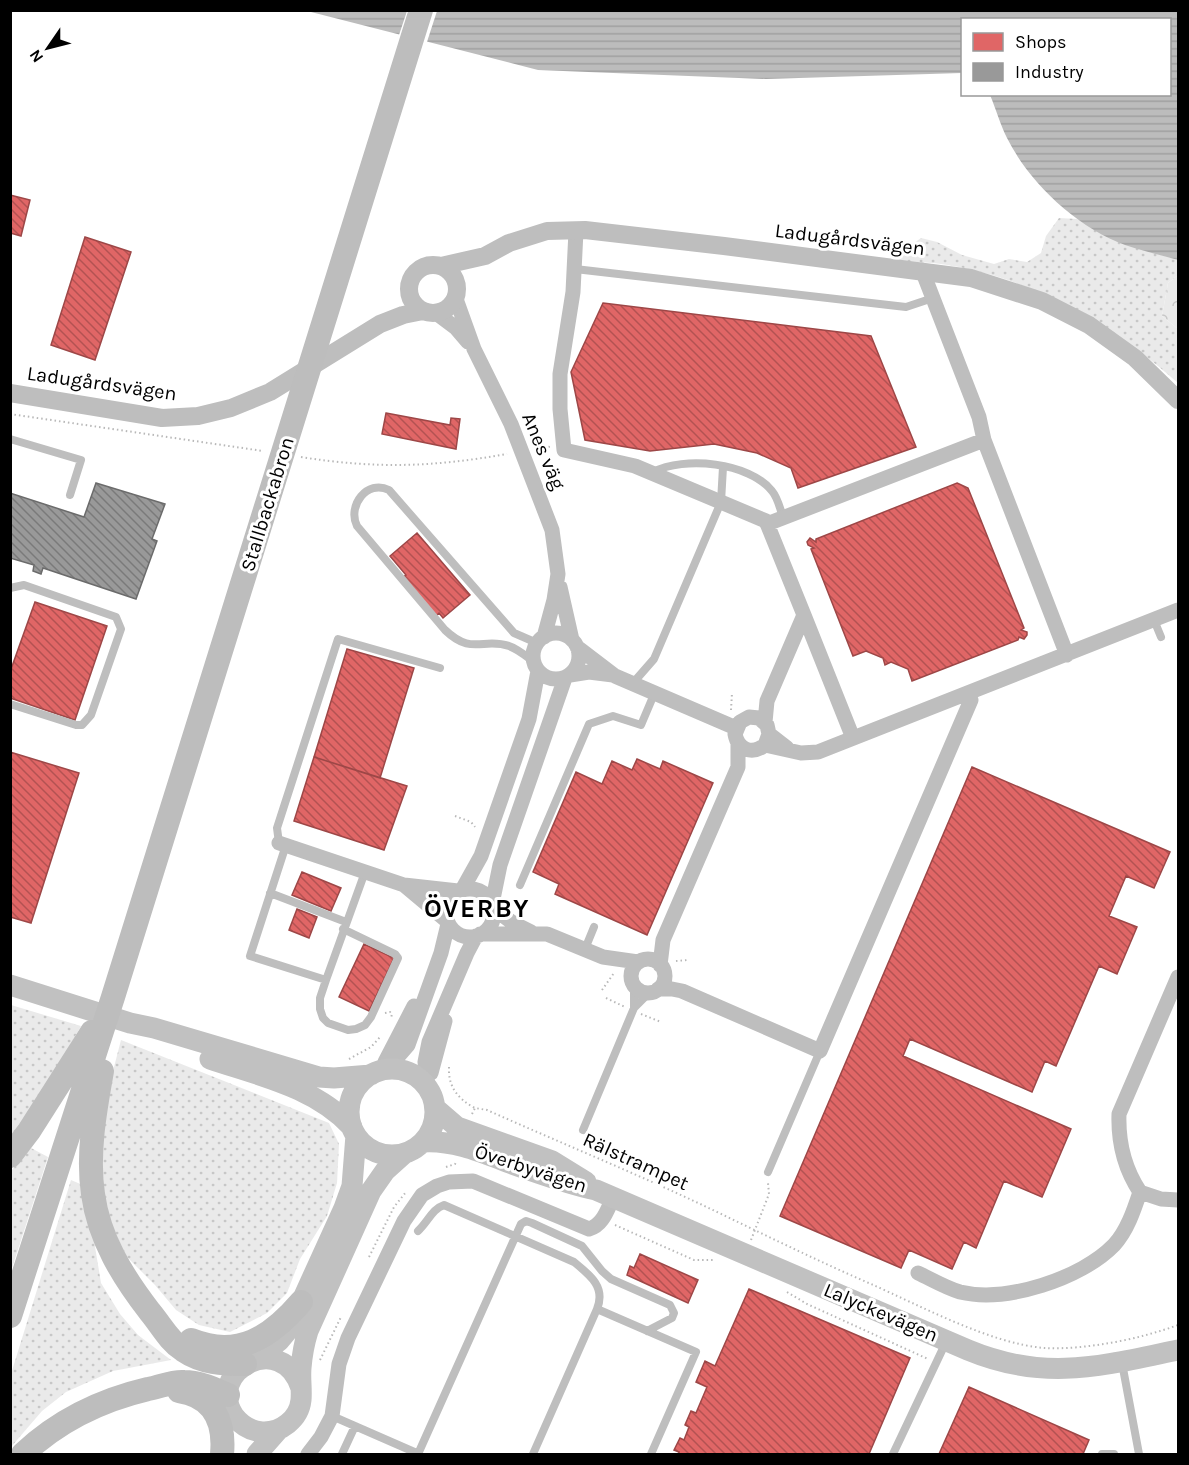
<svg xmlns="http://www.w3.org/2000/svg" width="1189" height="1465" viewBox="0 0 1189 1465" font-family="Karla,sans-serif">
<defs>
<pattern id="grass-dots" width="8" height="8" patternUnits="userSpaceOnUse" patternTransform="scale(1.5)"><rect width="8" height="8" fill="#eaeaea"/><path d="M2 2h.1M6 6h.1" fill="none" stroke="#c7c7c7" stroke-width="1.8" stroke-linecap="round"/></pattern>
<pattern id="forest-crowns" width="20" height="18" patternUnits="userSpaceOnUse" patternTransform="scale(1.5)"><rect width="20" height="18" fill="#eaeaea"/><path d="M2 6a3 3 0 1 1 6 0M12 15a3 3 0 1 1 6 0" fill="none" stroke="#c7c7c7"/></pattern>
<pattern id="water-rules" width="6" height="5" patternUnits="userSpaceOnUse" patternTransform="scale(1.5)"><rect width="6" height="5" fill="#bcbcbc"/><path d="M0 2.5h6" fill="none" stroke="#a0a0a0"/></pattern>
<pattern id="shops-back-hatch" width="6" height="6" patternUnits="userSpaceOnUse" patternTransform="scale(1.5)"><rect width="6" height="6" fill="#e06666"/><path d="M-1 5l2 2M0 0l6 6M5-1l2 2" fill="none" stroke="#b35252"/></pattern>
<pattern id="industry-back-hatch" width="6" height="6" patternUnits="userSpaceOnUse" patternTransform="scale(1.5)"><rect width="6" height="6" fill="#999"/><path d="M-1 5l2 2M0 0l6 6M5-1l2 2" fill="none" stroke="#7a7a7a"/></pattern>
</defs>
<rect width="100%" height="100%" fill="#fff"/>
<path fill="url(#grass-dots)" d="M1059 218 1077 219 1124 244 1178 260V275L1168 283 1162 316 1178 329V383C1113 325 1035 279 947 265 931 262 913 262 897 260L900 253 921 238 937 242 962 255 994 264 1009 259 1027 262 1041 253 1046 236Z
M11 1005 81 1026 43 1092 11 1140Z
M121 1040 329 1123 339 1144 337 1183 327 1216 300 1259 287 1293 267 1313 230 1332 199 1325 176 1310 155 1285 126 1256 105 1210 99 1157 105 1102Z
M31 1148 48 1157 11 1271V1171Z
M71 1180 85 1186 101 1283 120 1314 138 1335 171 1360 113 1371 66 1392 42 1411 11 1447V1374Z"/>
<path fill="url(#forest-crowns)" d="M1178 275V329L1162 316 1168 283Z"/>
<path fill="url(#water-rules)" d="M298 11H1178V260C1161 255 1142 251 1125 245 1077 227 1030 184 1007 138 1000 124 996 109 990 95L1170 94V20H962V73L766 79 538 70 311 12Z"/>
<path fill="#fff" d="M407 11H437L426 45 398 38Z"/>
<path fill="url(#shops-back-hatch)" stroke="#9d4747" stroke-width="1.5" d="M10 195 30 200 21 236 10 233Z
M85 237 131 252 95 360 51 345Z
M603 303 871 336 916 447 798 488 791 468 757 453 714 444 650 451 585 440 571 372Z
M386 413 450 425 451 418 460 419 456 449 382 434Z
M957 483 968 488 1024 628 1021 630 1027 632V635L1024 639 1019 637 1018 640 912 681 908 669 891 662 885 665 883 658 866 651 853 656 811 549 814 548 808 545 807 542 810 538 816 542V539Z
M417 533 470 595 443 618 439 613 436 616 403 577 406 575 390 556Z
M35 602 107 626 75 720 10 698V672Z
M347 649 414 668 380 778 314 757Z
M10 752 79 773 31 923 10 917Z
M314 757 407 786 384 850 294 821Z
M637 759 660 769 663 761 713 783 647 935 555 894 559 884 533 872 576 772 602 784 612 761 632 770Z
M972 767 1170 852 1154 888 1126 876 1109 916 1137 927 1117 974 1099 966 1056 1066 1045 1061 1032 1092 910 1039 903 1056 1071 1129 1042 1197 1004 1181 976 1248 964 1242 952 1269 909 1250 901 1268 780 1216Z
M302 872 341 888 331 911 292 895Z
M297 909 317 917 309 938 289 930Z
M364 944 394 958 369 1011 339 997Z
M640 1254 698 1280 688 1303 627 1275 630 1266 634 1268Z
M749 1289 910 1358 869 1454H678L679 1452 674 1450 680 1438 684 1440 689 1427 685 1425 691 1411 696 1413 707 1387 696 1382 705 1361 715 1366Z
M969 1387 1089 1440 1083 1454H939Z"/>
<path fill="url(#industry-back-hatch)" stroke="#6b6b6b" stroke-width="1.5" d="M96 483 165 504 152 539 157 541 136 599 43 568 41 574 33 571 34 565 10 558V493L84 517Z"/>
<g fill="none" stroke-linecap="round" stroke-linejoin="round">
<path stroke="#b8b8b8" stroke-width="2" stroke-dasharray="1.5 3" stroke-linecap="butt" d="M10 414 263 451
M535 445 550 447
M301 457C376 469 433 467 507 454
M731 710 732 693
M455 816 471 822 475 827
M676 961 688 960
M602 990 614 973
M606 998 625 1007
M385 1013 390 1012 392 1014 391 1018
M641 1014 661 1022
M349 1059 371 1047 381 1036
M449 1067C448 1087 458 1099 475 1108
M472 1114 475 1108 487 1110C563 1144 640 1175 715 1211 767 1236 818 1261 871 1284 921 1306 991 1344 1045 1348 1086 1350 1140 1339 1178 1325
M446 1167 455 1164 456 1162
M615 1225 694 1260H713
M751 1240 769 1194 768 1183
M369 1257 394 1207 406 1192
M787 1292 807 1304 928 1359
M320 1360 341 1317"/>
<path stroke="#bebebe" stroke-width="8" d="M575 269 906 307 933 298
M10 439 81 460 70 495
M653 472C684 456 749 462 772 491 778 498 780 509 783 517
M10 588 24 585 116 617 121 629 91 715 82 725H76L10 704
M1154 620 1161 637
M534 662C526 656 518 649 509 646 483 637 472 656 445 630L357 526C347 506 367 479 389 490L514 633 537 643
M633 683 654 659 721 502 723 467
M279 843 277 828 338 639 440 668
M286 845 250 956 326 980
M520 885 589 724 613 716 641 725 655 692
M270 893 346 922
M343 929 395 954 398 958 371 1017 365 1025 356 1029 348 1030 328 1023 323 1018 320 1009V998L326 980 365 872
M585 949 594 927
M634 1008 649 993
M583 1130 634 1008V986
M768 1172 820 1051
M418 1231C428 1222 432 1209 444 1205L574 1262C590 1275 606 1287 597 1309L696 1352 651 1454
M1122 1363 1139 1454
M332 1416 419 1454
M342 1454 355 1426
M418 1454 521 1224 526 1221 532 1223 582 1246 602 1271 611 1279 670 1305 674 1313 672 1318 647 1331
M533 1454 597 1309
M893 1454 946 1342
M1102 1454H1114"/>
<path stroke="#bebebe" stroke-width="15" d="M576 231 573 292 560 374V409L564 450 635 466 766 521 804 615 767 701 765 722
M922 270 979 417 984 440 1067 655
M456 299 474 349 511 424 552 530 558 574 554 600 544 637
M436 313 456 328 468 342
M767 524 984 440
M560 587 572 640
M804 615 853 738
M533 656a23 23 0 1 1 46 0a23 23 0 1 1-46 0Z
M577 647 615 676 736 728
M570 675 589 672 613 675
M769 734 765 745C752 755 738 750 735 734L740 722 749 717 759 718 767 725 769 734 787 748
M765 745 801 753 818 752 1178 610
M279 843 404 885 458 891
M404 885 447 921
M446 913a24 24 0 1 1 48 0a24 24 0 1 1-48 0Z
M462 890 481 856 529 719 538 671
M492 904 500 865 565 678
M493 908 513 923 531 932
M480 934H547L603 957 638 962
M631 976a17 17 0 1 1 34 0a17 17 0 1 1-34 0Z
M660 965 663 940 738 767V743
M658 989H672L682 991 820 1051 971 700 969 694
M385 1062 414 1006
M378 1071 395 1060 408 1045 441 953 448 924
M431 1073 445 1021
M428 1088 425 1062 429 1042 467 953 476 936
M1140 1192 1161 1199 1178 1200
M918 1273C931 1279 946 1288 960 1292 1006 1303 1081 1279 1114 1245 1127 1231 1134 1210 1140 1192 1124 1168 1118 1143 1119 1114L1178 977
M308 1454 321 1437 332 1416 339 1364 348 1338 404 1221 422 1195 437 1186 449 1182 473 1181 589 1229C603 1225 607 1210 613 1198"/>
<path stroke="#bebebe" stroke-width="18" d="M409 289a24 24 0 1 1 48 0a24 24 0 1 1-48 0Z
M441 266 485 256 509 243 547 231 585 230 724 246 971 278 1042 301 1089 325 1135 358 1178 400
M10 393 162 418 198 416 231 408 270 392 380 324 403 315 423 311"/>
<path stroke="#c1c1c1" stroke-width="21" d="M10 985 130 1023 154 1028 319 1077 334 1078 371 1075
M210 1059C260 1076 315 1087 352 1127
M349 1112a43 43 0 1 1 86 0a43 43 0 1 1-86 0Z
M435 1108 457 1127 552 1161 586 1182
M423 1142C454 1140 483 1153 512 1164 540 1174 567 1184 596 1190L968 1350C1045 1382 1101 1366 1178 1350
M256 1359 279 1341 289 1329 344 1208 352 1186 356 1135
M301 1388C282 1329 204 1371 234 1416 241 1425 251 1431 262 1432 281 1433 299 1419 301 1400 302 1390 300 1378 301 1368 302 1355 304 1344 308 1331L371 1191 385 1171 405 1153
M257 1454 279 1429"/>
<path stroke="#bdbdbd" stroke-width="24" d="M102 1071C95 1110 87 1154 93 1194 99 1239 123 1277 150 1312 161 1325 169 1341 183 1350 202 1363 223 1364 245 1364
M10 1156 29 1131 92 1032
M10 1316 113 997 421 10
M191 1340C238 1359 271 1337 301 1302
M179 1391C214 1396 225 1423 222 1454
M23 1454C58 1421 101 1400 148 1389 160 1387 172 1381 184 1382 200 1382 214 1389 228 1395"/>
</g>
<g text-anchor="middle" stroke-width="6" stroke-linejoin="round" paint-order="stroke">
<g font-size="20" fill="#000" stroke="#fff">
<text transform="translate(850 239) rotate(7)" y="7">Ladugårdsvägen</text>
<text transform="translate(102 383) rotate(8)" y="7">Ladugårdsvägen</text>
<text transform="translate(544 451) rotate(67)" y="7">Anes väg</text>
<text transform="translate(267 504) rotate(-73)" y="7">Stallbackabron</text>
<text transform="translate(636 1161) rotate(24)" y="7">Rälstrampet</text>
<text transform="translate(531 1168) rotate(18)" y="7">Överbyvägen</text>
<text transform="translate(881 1312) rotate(23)" y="7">Lalyckevägen</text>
</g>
<g font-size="26" font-weight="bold" letter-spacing="1.5" fill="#000" stroke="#fff">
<text x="477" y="917">ÖVERBY</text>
</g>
</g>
<rect width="1189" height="1465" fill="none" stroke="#000000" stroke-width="24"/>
<rect x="961" y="18" width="210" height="78" fill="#ffffff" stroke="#999999" stroke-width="1.5"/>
<rect x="973" y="33" width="30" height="18" fill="#e06666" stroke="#999999" stroke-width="1.5"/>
<text x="1015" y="48" font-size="18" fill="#000000">Shops</text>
<rect x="973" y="63" width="30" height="18" fill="#999999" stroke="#999999" stroke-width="1.5"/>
<text x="1015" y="78" font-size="18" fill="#000000">Industry</text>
<g transform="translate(48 48) rotate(235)" stroke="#ffffff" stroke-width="4.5" paint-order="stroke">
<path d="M0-4.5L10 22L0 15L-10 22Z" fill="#000000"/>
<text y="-9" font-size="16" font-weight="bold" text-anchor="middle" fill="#000000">N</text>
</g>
</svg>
